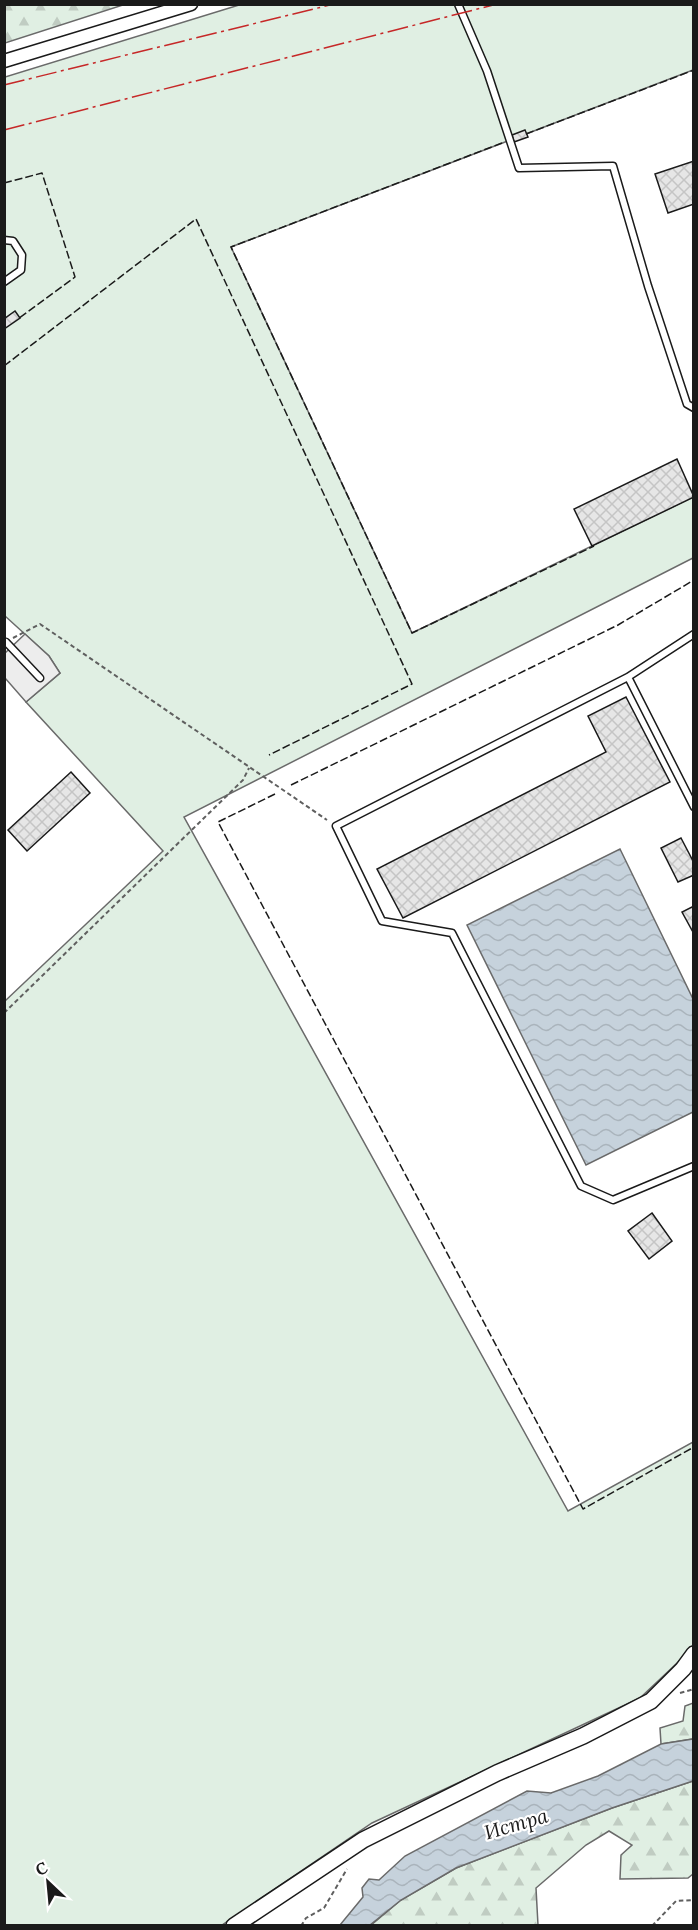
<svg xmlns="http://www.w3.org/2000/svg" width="698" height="1930" viewBox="0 0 698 1930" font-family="Lora,serif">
<defs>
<pattern id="forest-firs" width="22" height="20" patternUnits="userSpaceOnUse" patternTransform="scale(1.5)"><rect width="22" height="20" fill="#e0efe3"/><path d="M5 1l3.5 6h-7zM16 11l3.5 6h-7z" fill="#c0ccc2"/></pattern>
<pattern id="water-waves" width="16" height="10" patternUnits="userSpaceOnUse" patternTransform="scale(1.5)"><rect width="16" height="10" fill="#c6d2dc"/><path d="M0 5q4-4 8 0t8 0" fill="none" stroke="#aab4bc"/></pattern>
<pattern id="building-cross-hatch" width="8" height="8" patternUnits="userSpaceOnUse" patternTransform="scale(1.5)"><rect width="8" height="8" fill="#e6e6e6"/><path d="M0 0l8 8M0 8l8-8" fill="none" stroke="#c5c5c5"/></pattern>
</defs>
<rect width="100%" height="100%" fill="#fff"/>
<path fill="#e0efe3" stroke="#6a6a6a" stroke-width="1.5" d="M239 5H693V70L231 247 412 633 693 497V558L184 817 568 1511 693 1442V1648L640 1698 372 1823 222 1925 5 1926V1001L163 851 26 702 60 673 49 656 5 616V77Z"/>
<path fill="url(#forest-firs)" stroke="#6a6a6a" stroke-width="1.5" d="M5 4H123V5L5 43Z
M693 1703V1739L661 1744 660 1728 683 1721 685 1706Z
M693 1781V1874L688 1878 620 1879 621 1855 632 1845 609 1831 586 1845 536 1888 538 1925 370 1926 401 1900 456 1868 612 1808Z"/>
<path fill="#ededed" stroke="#6a6a6a" stroke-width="1.5" d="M25 634 49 656 60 673 26 702 5 678 4 654Z"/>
<path fill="url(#water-waves)" stroke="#6a6a6a" stroke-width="1.5" d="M620 849 693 999V1112L586 1165 467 925Z
M693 1739V1781L612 1808 456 1868 401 1900 370 1925H340L363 1897 362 1888 369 1879 379 1880 405 1856 527 1791 551 1793 598 1776 661 1744Z"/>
<path fill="url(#building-cross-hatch)" stroke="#1a1a1a" stroke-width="1.5" d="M525 130 528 137 514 142 512 135Z
M694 161V204L668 213 655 174Z
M15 311 20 318 4 329V319Z
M677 459 694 497 592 546 574 509Z
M626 697 670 782 403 918 377 869 606 752 588 716Z
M71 772 90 793 27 851 8 830Z
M681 838 694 863V875L678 882 661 848Z
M694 906V934L682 912Z
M652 1213 672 1241 649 1259 628 1231Z"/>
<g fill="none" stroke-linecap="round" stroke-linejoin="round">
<g stroke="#1a1a1a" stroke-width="9">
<path id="service" d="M458 4 487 71 519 168 613 166 648 286 687 404 694 408
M4 240 13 241 22 255 21 270 4 282
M694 634 628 677 336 826 382 921 452 933 581 1186 613 1200 694 1166
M6 642 40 678
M628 677 694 807"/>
</g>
<g stroke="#1a1a1a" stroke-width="15">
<path id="minor" d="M4 61 191 4"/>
</g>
<g stroke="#1a1a1a" stroke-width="18">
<path id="tertiary" d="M234 1926 363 1840 497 1773 583 1736 651 1701 683 1669 694 1654"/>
</g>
<path stroke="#5f5f5f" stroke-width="2" stroke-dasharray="4.5 3" stroke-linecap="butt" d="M13 638 40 624 327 820
M4 1013 243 780 249 768
M680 1693 694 1689
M301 1926 306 1918 324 1908 347 1869
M652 1926 676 1901 694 1900"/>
<use href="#service" stroke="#fff" stroke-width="6"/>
<use href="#minor" stroke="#fff" stroke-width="12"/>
<use href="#tertiary" stroke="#fff" stroke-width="15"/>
<path stroke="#1a1a1a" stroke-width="1.5" stroke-dasharray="8 3" stroke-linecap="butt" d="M526 134 694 70
M502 143 231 247 412 633 594 546
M4 183 42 173 75 277 18 319
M4 366 196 219 412 684 269 755
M291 785 618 625 694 580
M275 794 218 822 583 1509 694 1447"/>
<path stroke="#c62828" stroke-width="1.5" stroke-dasharray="21 4.5 3 4.5" stroke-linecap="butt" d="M4 85 334 4
M4 130 497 4"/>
</g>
<g text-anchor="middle" stroke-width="4.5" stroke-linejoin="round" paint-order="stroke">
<g font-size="20" font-style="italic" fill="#1a1a1a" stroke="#fff">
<text transform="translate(516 1824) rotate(-16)" y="7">Истра</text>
</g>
</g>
<rect width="698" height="1930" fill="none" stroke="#1a1a1a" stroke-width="12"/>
<g transform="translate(48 1882) rotate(334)" stroke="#ffffff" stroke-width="4.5" paint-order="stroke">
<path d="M0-4.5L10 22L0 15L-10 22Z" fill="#1a1a1a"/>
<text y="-9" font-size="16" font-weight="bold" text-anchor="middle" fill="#1a1a1a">С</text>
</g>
</svg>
